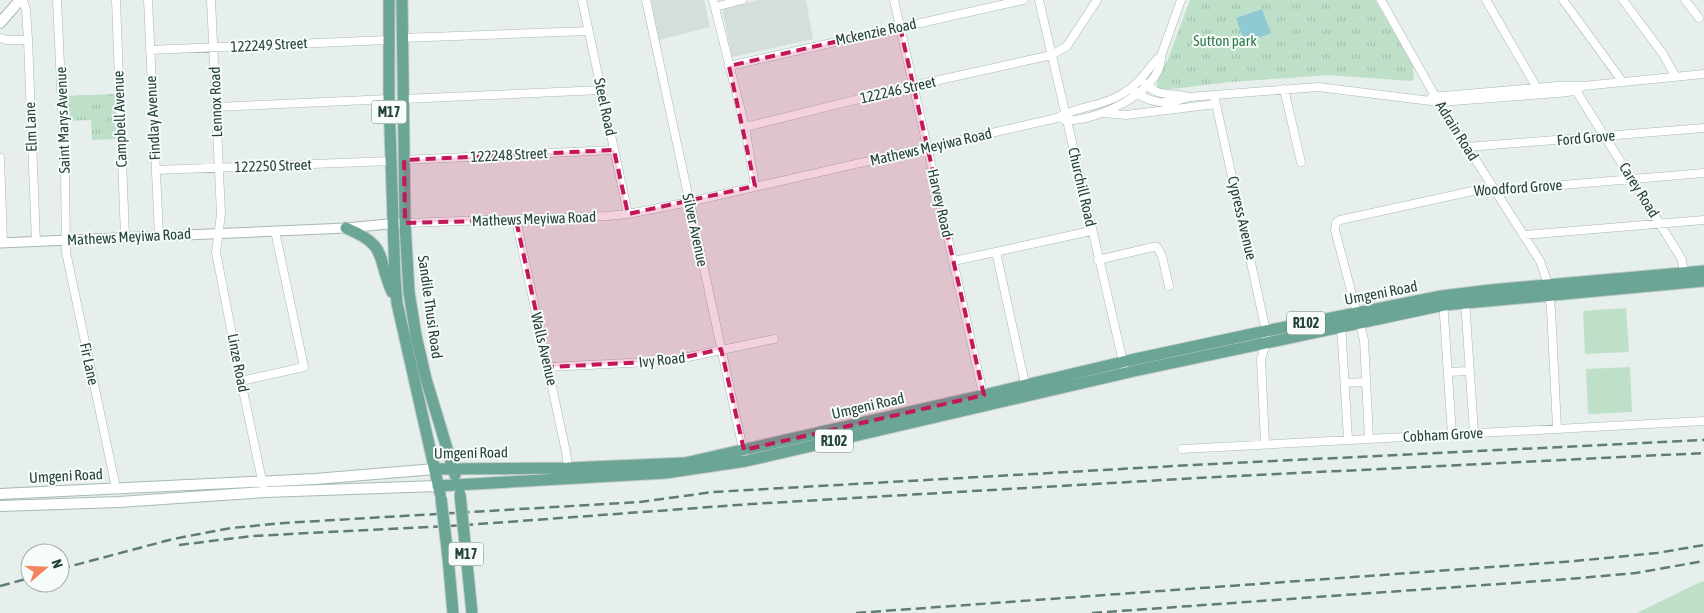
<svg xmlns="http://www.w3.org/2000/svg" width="1704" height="613" viewBox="0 0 1704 613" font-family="'Asap Condensed',sans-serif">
<defs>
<pattern id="park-tufts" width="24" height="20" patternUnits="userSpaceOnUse" patternTransform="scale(1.25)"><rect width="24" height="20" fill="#bfe0c8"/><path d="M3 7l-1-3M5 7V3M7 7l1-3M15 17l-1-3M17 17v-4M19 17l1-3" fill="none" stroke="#a4c1ad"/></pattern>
</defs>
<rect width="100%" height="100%" fill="#e6efeb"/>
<path fill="#d4dfda" d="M651 0H704L710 27 659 40Z
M759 0H806L813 39 732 57 722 8Z"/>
<path fill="#bfe0c8" d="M1626 308 1629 352 1585 354 1583 311Z
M1630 367 1632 412 1588 414 1586 369Z
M1704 581V613H1637L1696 584Z"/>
<path fill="url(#park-tufts)" d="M1190 0H1375L1413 65 1414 78 1411 81 1328 75 1231 82 1164 90 1157 88V76L1168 59Z
M115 94 117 139 92 140 91 120 65 121 64 96Z"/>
<path fill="#8ec9d4" d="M1262 9 1271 33 1245 43 1236 18Z"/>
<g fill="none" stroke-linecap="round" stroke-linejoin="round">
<g stroke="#a8b8b2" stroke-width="9">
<path id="minor" d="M23 0 26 10 28 40 36 242
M57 0 65 171 66 252 116 488
M116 0 125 237
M148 0 159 236
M211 0 221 214 216 252 241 381 263 485
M582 0 628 214
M646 0 744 454
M713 0 745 127 755 186
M894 0 984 398
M1039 0 1124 366
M1381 0 1435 96 1540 261 1547 281 1551 309 1557 428
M1486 0 1537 88
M1563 0 1622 81
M1623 0 1663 54 1675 76
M1685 0 1699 18
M715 7 742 0
M0 38 7 40H28
M402 38 588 31
M150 50 388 40
M729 66 1023 0
M1144 83C1161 99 1168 91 1188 97
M1573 86 1678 253 1682 260 1684 273
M1131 88C1149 105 1167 105 1189 97L1318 87 1439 102 1558 93 1575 91 1583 86
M1284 89 1301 162
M1214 95 1266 331V343L1261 359 1265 444
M1432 97 1557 86H1583L1704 74
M403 99 601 90
M216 107 389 99
M1104 113 1126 115 1216 104
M1064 120C1093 123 1163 92 1161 56L1181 0
M745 127 912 86 1052 55 1067 46 1097 0
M1467 147 1704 128
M0 158 3 243
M404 160 614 150
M156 170 391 161
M516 220 566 452 569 472
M405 223 607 216 628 214 689 202 1057 118C1077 106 1102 107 1122 94 1133 88 1141 80 1148 70 1152 65 1155 60 1161 56
M1523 235 1704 220
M996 252 1026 388
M1098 260 1153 247H1157L1162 256 1169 286
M954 261 1091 231
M1443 300 1452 435
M1465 300 1474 433
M1341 324 1348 439
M548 367 669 361 774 339
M1449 372 1469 371
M241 381 304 367 275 231
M1345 383 1365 382
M1369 438 1364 340 1335 230 1336 223 1340 220 1482 189 1503 190 1704 173
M1182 449 1704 421"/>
</g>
<g stroke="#a8b8b2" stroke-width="11">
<path id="tertiary" d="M0 243 346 228 399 223"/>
</g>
<g stroke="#a4bbb3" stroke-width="12">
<path id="secondary" d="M0 23 20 0
M0 494 315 479 435 469
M0 506 119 502 265 492 438 486"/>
</g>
<g stroke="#c2cac8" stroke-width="13">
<path id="primary" d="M389 0V99L395 279 397 303 440 493
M402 0 405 223 409 292 416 336 426 379 455 475
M346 228C389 246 376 256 392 292
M435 469 568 468 685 463 984 395 1131 360 1266 331 1442 296 1491 290 1704 271
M438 486 665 473 746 461 1134 371 1444 305 1704 281
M448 557 453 613"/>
</g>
<use href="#minor" stroke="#fff" stroke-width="8"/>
<use href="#tertiary" stroke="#fff" stroke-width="9"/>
<use href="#secondary" stroke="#fff" stroke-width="10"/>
<use href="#primary" stroke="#6aa596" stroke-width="11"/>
<path stroke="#5f7d75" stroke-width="2.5" stroke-dasharray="10 5" stroke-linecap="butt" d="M179 545 252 536 466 525 751 504 1197 478 1704 453
M60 569 173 539 231 528 284 523 640 502 713 492 1192 465 1704 440
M0 586 30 578
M856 613 1575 561 1657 553 1704 545
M1092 613 1569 579 1636 573 1704 561"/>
<g stroke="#c2cac8" stroke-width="13" stroke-linecap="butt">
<path id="primary-bridge" d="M460 494 472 613
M441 498 448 557"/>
</g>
<use href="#primary-bridge" stroke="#6aa596" stroke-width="11"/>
</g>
<path fill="#c2185b" fill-opacity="0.2" stroke="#c2185b" stroke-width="4" stroke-dasharray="10 6" stroke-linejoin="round" d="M900 27 984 395 744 450 721 349 669 361 548 367 516 220 405 223 404 160 614 150 628 214 755 186 729 66Z"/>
<g text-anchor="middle" stroke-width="4" stroke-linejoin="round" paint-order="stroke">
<g fill="#f7fbf9" stroke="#637a73" stroke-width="1">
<rect x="371.5" y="100.5" width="35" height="23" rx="4"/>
<rect x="1287" y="311.5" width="38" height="23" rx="4"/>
<rect x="815" y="429.5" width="38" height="23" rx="4"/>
<rect x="448.5" y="542.5" width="35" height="23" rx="4"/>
</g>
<g font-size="14" font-weight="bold" fill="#24423a">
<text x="389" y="117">M17</text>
<text x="1306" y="328">R102</text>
<text x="834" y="446">R102</text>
<text x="466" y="559">M17</text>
</g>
<g font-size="15" fill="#24423a" stroke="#f7fbf9">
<text transform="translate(876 32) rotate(-12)" y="5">Mckenzie Road</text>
<text transform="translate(269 45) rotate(-3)" y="5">122249 Street</text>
<text transform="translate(898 90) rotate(-13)" y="5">122246 Street</text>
<text transform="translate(216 102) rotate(-92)" y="5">Lennox Road</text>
<text transform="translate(605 107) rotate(78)" y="5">Steel Road</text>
<text transform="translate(153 118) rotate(-93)" y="5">Findlay Avenue</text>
<text transform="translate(120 119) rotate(-92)" y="5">Campbell Avenue</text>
<text transform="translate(63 120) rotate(-92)" y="5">Saint Marys Avenue</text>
<text transform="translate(31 127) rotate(-92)" y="5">Elm Lane</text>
<text transform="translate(1457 131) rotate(58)" y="5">Adrain Road</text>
<text transform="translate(1586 138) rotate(-5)" y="5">Ford Grove</text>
<text transform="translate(931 147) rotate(-13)" y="5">Mathews Meyiwa Road</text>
<text transform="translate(509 155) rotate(-3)" y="5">122248 Street</text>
<text transform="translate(273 166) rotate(-2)" y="5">122250 Street</text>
<text transform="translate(1082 187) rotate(77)" y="5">Churchill Road</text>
<text transform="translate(1518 188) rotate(-4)" y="5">Woodford Grove</text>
<text transform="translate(1639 190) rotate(58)" y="5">Carey Road</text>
<text transform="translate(940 203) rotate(77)" y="5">Harvey Road</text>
<text transform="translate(1242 218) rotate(77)" y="5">Cypress Avenue</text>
<text transform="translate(534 219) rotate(-2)" y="5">Mathews Meyiwa Road</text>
<text transform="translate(695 230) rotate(78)" y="5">Silver Avenue</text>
<text transform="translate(129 237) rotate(-3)" y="5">Mathews Meyiwa Road</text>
<text transform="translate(1381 293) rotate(-11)" y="5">Umgeni Road</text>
<text transform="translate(430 307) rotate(82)" y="5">Sandile Thusi Road</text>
<text transform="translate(544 349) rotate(77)" y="5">Walls Avenue</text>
<text transform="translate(662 360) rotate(-6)" y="5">Ivy Road</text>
<text transform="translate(238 363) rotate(79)" y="5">Linze Road</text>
<text transform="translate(89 364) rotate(78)" y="5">Fir Lane</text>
<text transform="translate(868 406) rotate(-13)" y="5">Umgeni Road</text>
<text transform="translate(1443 435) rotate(-3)" y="5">Cobham Grove</text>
<text transform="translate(471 453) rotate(-1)" y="5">Umgeni Road</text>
<text transform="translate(66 476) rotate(-3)" y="5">Umgeni Road</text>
</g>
<g font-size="15" fill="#2d7a4b" stroke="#f7fbf9">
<text x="1225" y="46">Sutton park</text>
</g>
</g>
<g transform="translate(45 568) rotate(71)"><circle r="24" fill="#f7fbf9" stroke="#a3b1ad"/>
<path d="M0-4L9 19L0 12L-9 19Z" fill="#f4845f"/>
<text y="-8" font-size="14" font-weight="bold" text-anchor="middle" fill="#24423a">N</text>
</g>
</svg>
